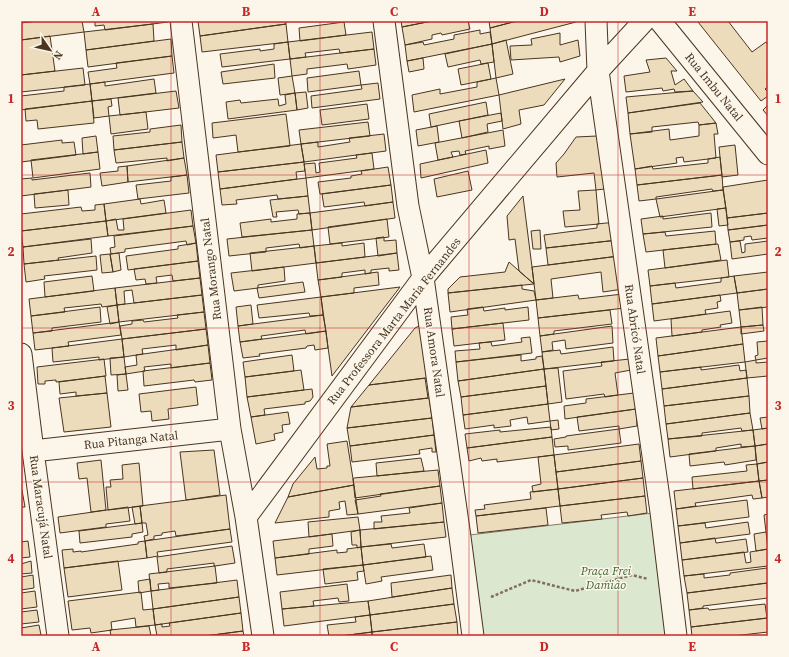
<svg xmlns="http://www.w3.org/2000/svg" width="789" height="657" viewBox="0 0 789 657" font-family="'Source Serif 4',serif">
<rect width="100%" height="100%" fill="#fbf6e9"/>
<path fill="#dce7d0" stroke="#887966" d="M661 512 676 636H473L461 536Z"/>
<path fill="#ecdcbc" stroke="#4a3520" d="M38 21H82L84 32 21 40V23Z
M95 21H168V22L105 30 104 25 95 26Z
M198 21H286V24L200 36Z
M401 21H432L402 27Z
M432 21H468L470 29 442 35 441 33 432 35V39L405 45 402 27Z
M489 21H517L490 28Z
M517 21H576V22L492 44 490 28Z
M700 21H728L752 52 766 42 768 45V72L767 73 768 75V87L765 89 768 92V96L761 101 698 22Z
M344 22 346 35 300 41 299 28Z
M153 24 154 41 86 50 84 32Z
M286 24 288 42 202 52 200 36Z
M480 30V34L490 32 492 44 407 61 405 45 423 42 424 45 454 39V35Z
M372 32 374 49 340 53 339 49 305 53 306 57 290 59 288 42Z
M560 33V45L578 40 580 56 560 62 559 57 511 60 510 46 532 45 531 39Z
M50 36 55 71 21 75V40Z
M171 39 172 56 88 67 86 50Z
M506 40 513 74 496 78 492 44Z
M288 42 290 59 222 67 220 54 260 49V51L274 49V44Z
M492 44 494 62 481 64 480 60 448 67 445 54Z
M374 49 376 65 348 69 347 64 307 69V74L292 76 290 59Z
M172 56 174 73 90 84 88 72 117 68 116 63Z
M423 58 424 69 409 72 407 61Z
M666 58 677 71H671L675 85 684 79 693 91 675 92 674 89 663 91 662 88 626 92 624 76 650 72 646 60Z
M488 63 491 79 461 85 458 69Z
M274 64 275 78 223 84 221 72Z
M83 68 85 85 21 92V75Z
M359 71 361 85 308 92 307 78Z
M292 76 295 93 280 95 278 78Z
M496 78 499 95 414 112 412 95 440 89V94L477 87V82Z
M154 79 156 93 92 101 90 84 105 82V86Z
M565 79 544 105 519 110 521 124 503 129 499 95Z
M378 83 380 99 312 108 311 96 362 89 361 85Z
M90 84 92 101 21 110V96L64 91V87Z
M176 91 179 108 120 115 118 98Z
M693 91 703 102 628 113 626 97Z
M306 92 308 108 297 110 295 93Z
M295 93 297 110 228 119 226 102 240 100 241 103 278 99 279 106 286 104 285 95Z
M111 99 112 106 108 107 109 116 94 118 92 101Z
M92 101 94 123 38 129 37 120 26 121 25 109Z
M486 102 488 115 431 127 429 114Z
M700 103 716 123 699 125 698 122 652 127V132L630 134 628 113Z
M367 104 369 119 322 125 320 110Z
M768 105V116L763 110Z
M146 112 148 129 111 134 109 116Z
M501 113 502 121 487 124 488 132 462 138 459 121Z
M286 114 290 146 238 152 236 135 213 138 212 123Z
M368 122 370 136 301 144 299 130Z
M716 123 718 134H714L716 158 684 162 683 157 676 158 677 163 635 169 630 134 669 129 670 140 699 136V125Z
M181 125 182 142 114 150 113 136 150 132V129Z
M437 126 439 142 418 146 416 130Z
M503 130 505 146 489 149V146L465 151 466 154 460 155 459 151 451 152 453 157 438 160 435 143Z
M384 134 386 151 304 162 301 144 318 142V147L350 142 349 138Z
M96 136 98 152 83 154 82 138Z
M597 136 613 188 596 190 594 173 557 177 556 163 564 154 576 137Z
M62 140V143L74 142 76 155 21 162V145Z
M182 142 184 158 167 161V158L116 163 114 150Z
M301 144 304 162 218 172 216 155Z
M735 145 738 175 722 177 719 147Z
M486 150 488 163 421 178 420 164Z
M98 152 100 169 33 178 31 160Z
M372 153 374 169 306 178 304 164 315 163 316 173 320 172 319 163 357 158 356 155Z
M720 157 722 175 637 185 635 169 652 166 653 169 708 163V159Z
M184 158 187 175 128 182 127 166Z
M304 162 305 171 296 172 297 179 220 189 218 172Z
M127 166 128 182 102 186 100 173 118 171V167Z
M388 167 391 185 320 194 318 182 351 178V176L362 174 361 171Z
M468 171 472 190 437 197 434 179Z
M90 173 91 187 21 196V179L32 178V180Z
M187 175 189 193 138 199 136 185 171 181V177Z
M722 175 723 190 713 191 712 189 656 197V199L639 201 637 185Z
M306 178 308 196 278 199 277 195 236 200 237 204 222 205 220 189Z
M768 180V213L727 218 723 187Z
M391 185 393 202 365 206 364 202 324 207 322 194Z
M68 190 69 205 35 208 34 194Z
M596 190 599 224 565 227 563 211 580 210 578 191Z
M723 190 726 208 660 217 656 199Z
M308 196 310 213 299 214 298 210 276 212 277 217H273L270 200Z
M523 196 532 267 534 284 519 271 515 239 509 240 507 216Z
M140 199 141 204 164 200 166 213 106 221 104 204Z
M393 202 395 218 312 230 310 213Z
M104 204 106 221 21 231V214L81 207 82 211 95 210V205Z
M726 208 728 225 719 226 717 209Z
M191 210 193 226 108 236 106 221 116 219 118 230H124L123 219Z
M310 213 312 230 242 237 240 223 271 219V222L297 219V214Z
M711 213 712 227 643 234 641 219 663 216V219Z
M768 213V225L728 230 727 218Z
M387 219 389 237 330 244 328 227Z
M106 221 108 236 23 247 21 231Z
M616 222 618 240 546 248 544 235 597 228V224Z
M768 225V238L752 240 751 236 744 237V240L730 242 728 230Z
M193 226 196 243 187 245 186 241 125 249V252L111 254 110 248 115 247 114 236Z
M312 230 314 246 300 248 299 244 266 248V252L229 256 227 239Z
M540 230 541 249H533L531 231Z
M715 231 716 244 646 252 643 234 665 232 666 236Z
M384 237V241L396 240 397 253 378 256 376 238Z
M91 239 92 253 58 258 59 260 24 264 23 247Z
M618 240 619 256 548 265 546 248Z
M740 241 742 253 745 252V244L768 241V254L732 259 730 242Z
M196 243 198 261 128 270 126 256 178 249V246Z
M342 243V246L364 243 365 257 316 263 314 246Z
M718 244 721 260 665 268 663 250Z
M314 246 316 263 252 271 250 253Z
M119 253 121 270 113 272 110 254Z
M397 253 399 270 389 271V268L371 270V273L365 274V270L342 273V277L318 280 316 263Z
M110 254 113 272 102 273 100 255Z
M96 256 97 270 44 276 45 279 26 282 24 264Z
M619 256 623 289 603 292 601 272 551 279 553 298 536 300 532 267Z
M727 260 729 277 650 286 648 270Z
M198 261 200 278 173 281 172 275 156 277 157 283 146 284 145 279 136 280 134 269Z
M509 262 534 284 448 293V289L460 277 505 272Z
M284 267 285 281 258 285V288L234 291 231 273Z
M378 272 379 285 354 288V293L321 297 318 280Z
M768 272V289L737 293 734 276Z
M92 276 94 291 45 297 44 282Z
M734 276 737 293 652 304 650 286 675 283 676 288 721 282V278Z
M200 278 202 295 134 303 132 290 124 291 125 304 117 305 115 288Z
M303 282 305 292 259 298 257 288Z
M522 285V289L534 291 536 300 450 312 448 293Z
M400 287 332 376 321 297Z
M115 288 117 305 102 307 101 304 64 308 65 312 31 316 29 299Z
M768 289V307L739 310 737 293Z
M623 294 625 308 538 318 536 300 578 295 579 299Z
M202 295 204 312 119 322 117 305Z
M720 295 721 301 717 302 718 308 705 310 706 314 654 321 652 304Z
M321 297 323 315 310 316 309 313 259 318 257 305Z
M117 305 119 322 110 324 107 307Z
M251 305 253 324 238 326 236 307Z
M100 307 101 322 52 328V331L33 333 31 316Z
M483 307 484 311 505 308V310L528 307 529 320 452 329 451 317 468 315 467 309Z
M762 307 763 325 741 327 739 310Z
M610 310 612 324 554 331V334L540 336 538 318Z
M730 311 732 323 720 325 721 327 702 330V332L672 336 671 319Z
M204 312 206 329 122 339 120 326 132 324V321L143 320 144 322 178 318 177 315Z
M323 315 326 331 306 334 305 330 261 336 262 339 240 342 238 326Z
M119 322 121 335 68 342 69 346 35 350 33 333Z
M503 323 505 340 454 346 452 329Z
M421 325 427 378 369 385 415 328Z
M763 325 764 331 741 334V327Z
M612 326 613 343 566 349 565 340 552 342 553 350 542 352 540 336Z
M741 327 743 344 658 356 656 338Z
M206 329 208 345 176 350V345L142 349 143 354 124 357 122 339Z
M326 331 328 348 315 350 314 345 307 346 306 348 259 354 260 356 243 358 240 342Z
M530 337 532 353 456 362 455 351 480 349 479 343 491 342 492 346 522 342 521 338Z
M122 339 124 357 99 360V357L53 362 52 348Z
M768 341V358L756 360 755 356 758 355 757 342Z
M743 344 745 362 660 372 658 356Z
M208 345 210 363 171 368V364L144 367 145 371 126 374 125 367 137 365 136 355Z
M613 347 614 361 544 369 542 352 560 350 561 354Z
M292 355 294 371 245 377 243 362Z
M521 355V361L536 359V357L542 356 544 369 458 381 456 362Z
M124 357 126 374 111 375 110 358Z
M104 359 106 376 56 382V380L45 381V384H38L37 367Z
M630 359 631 370 615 373 618 395 605 397 604 394 566 399 563 371 602 366 601 362Z
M756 360V363L768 362V376L747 378 745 362Z
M210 363 212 380 195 382 194 380 144 386 143 371Z
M739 365 740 371 746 370 747 378 662 389 660 372 701 367V370Z
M558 368 562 402 548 404 544 369Z
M544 369 546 386 461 397 458 381Z
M301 370 304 390 247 397 245 377Z
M126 374 128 390 118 391 117 375Z
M105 376 107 393 76 396V392L60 394 59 382Z
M425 378 428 398 351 407 369 385Z
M747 378 749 396 664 406 662 389Z
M546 386 548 404 463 415 461 397Z
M196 387 198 405 168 409 169 419 152 421 151 411 141 412 139 394Z
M312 389 313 397 310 401 305 402V404L264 409 265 415 251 417 247 397Z
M107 393 111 427 64 432 59 398Z
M634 393 636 409 565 419 564 406 586 403V399Z
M749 396 750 413 666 424 664 406Z
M429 398 432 418 347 428 351 407Z
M548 404 550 421 528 424 527 417 510 420 511 426 494 428V425L465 429 463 415Z
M636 409 637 426 619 429V426L579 431 577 417Z
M288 412 290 424 282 425 283 432 274 434 275 440 256 444 251 417Z
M750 413 753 430 742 431 741 428 702 433V436L668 439 666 424Z
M768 417V428L762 429 760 418Z
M432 418 434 435 350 446 347 428Z
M558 420 559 429 551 430 550 421Z
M551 427 552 437 467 448 465 434 500 430V432Z
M768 428V444L755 446 753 430Z
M619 429 621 443 568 450V446L555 447 554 439 566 437V436Z
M753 430 755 446 741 447V444L716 448V451L670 457 668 439Z
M434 435 436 452H432V448L419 450 420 454 352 462 350 446Z
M552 437 554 455 497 462V459L482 461 481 458 469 461 467 448Z
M347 441 354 485 288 497 293 484 315 457 317 469 327 468V466H330L327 444Z
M639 444 641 461 556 472 554 455Z
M768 444V462L757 464 755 446Z
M755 446 756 460 725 465 724 462 690 466 689 454Z
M214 450 220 495 186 500 180 452Z
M554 455 558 489 533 492 532 486 541 484 538 457Z
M421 458 424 471 377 476 376 463Z
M101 460 106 510 91 512 87 478 79 479 77 463Z
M641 461 643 478 558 489 556 472Z
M768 462V480L759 481 757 464Z
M139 463 143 506 108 510 106 487H111L110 480 123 479 122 465Z
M757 464 759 481 693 489 692 477 747 471 746 465Z
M438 470 440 486 355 498 353 479 354 478Z
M643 478 645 496 560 506 558 489Z
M768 480V497L762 498 759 481Z
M759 481 762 498 753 499 752 495 695 503 696 506 676 509 674 491Z
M354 485 358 514 347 515 345 501 339 502 340 509 329 511V517L275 523 288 497Z
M440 486 442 503 358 514 355 500 381 496 380 494Z
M558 489 560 506 476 516 475 510 485 509 484 505 531 499 530 492Z
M21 490H22L25 507H21Z
M226 495 230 529 176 536 175 531 162 533V535L154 536V539L145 541 144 536 148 535 146 523H142L140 506Z
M645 496 647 513 628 516 627 512 601 515 602 519 562 523 560 506Z
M747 500 749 517 678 526 676 509Z
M442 503 444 522 374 529V522H382L381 516 410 513 409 508Z
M140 506 142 523 135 524 132 507Z
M128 507 130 521 106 524V527L60 533 58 517Z
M546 508 548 525 478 533 476 516Z
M768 514V532H766L764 515Z
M358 517 360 530 309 537 308 522Z
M444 522 446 537 361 547 360 530Z
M748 522 750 534 680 543 678 526 705 523 706 528Z
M142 523 143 532 132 534V537L80 543 79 531Z
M230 529 232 542 157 552 158 556 147 558 145 541Z
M360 530 361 547 357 548V545H352L351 532Z
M766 532 768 549 756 551 754 534Z
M332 534 333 546 309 549V554L275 558 273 541Z
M715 538 716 543 746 539 748 552 682 560 680 543Z
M28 541 30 557 21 558V542Z
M145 541 147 558 64 568 62 550 73 549V552L81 551V552L138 544V542Z
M391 544 392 548 424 544 426 557 363 565 361 547Z
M232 546 235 563 215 566H214V563L167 569V572L159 573 157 557Z
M361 547 363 565 277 575 275 558 337 550V553L347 552V549Z
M768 549V566L684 576 682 560 744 552 746 563 751 562 750 552Z
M431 556 433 570 381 577 382 581 366 584 363 565Z
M31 561 32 573 21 574V564Z
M118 561 122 590 68 597 64 568Z
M363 565 364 571 357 572 358 580 325 584 323 569Z
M215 566 217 583 169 588V583L158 584 159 590 151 591 149 574Z
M767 568V570H768V583L687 593 684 576 704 574V578L730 575V573Z
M33 575 34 588 21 590V577Z
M451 575 452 588 392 597 391 583Z
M150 579 151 591 139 593 138 581Z
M237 580 239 597 153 609 151 591Z
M767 583 768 598 703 606V608L689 610 687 593Z
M347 584 349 601 339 602 338 598 313 601 314 606 282 609 280 592Z
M452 588 454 604 370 615 368 601Z
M35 591 37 607 21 609V593Z
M141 592 143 610 153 609 155 625 136 627 135 618 111 622 112 630 91 633 90 628 72 630 68 601Z
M239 597 241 613 155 625 153 609Z
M368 601 370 615 284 626 282 609Z
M454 604 457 622 372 632 370 615Z
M765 604 767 618 691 627 689 610 708 608 709 610Z
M37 610 39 622 21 624V612Z
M241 613 243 631 205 636H157L155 625 162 624V627L170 626 169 623Z
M370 615 372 632 341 636H329L327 625 356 622 355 617Z
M768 618V632L733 636H692L691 627Z
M457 622 458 636H372V632Z
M39 625 41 635 33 636H21V628Z
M149 626 151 636H111L110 630Z
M243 631 244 636H205Z
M372 632V636H341Z"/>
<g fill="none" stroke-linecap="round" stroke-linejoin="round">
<g stroke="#4a3520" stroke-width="23">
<path id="street" d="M181 21 230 429 246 517
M384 21 408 206 423 278 460 537 473 636
M596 21 598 71 661 512 676 636
M660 21 768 154
M21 354 33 451 58 636
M33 451 230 429
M263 636 246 517 423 278 598 71 644 21"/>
</g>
<path stroke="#7f6f5c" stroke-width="2.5" stroke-dasharray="3 2" stroke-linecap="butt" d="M491 597 531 580 575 591 632 575 648 579"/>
<use href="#street" stroke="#fbf6e9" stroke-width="21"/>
</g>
<path fill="none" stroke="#c62828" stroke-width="1" stroke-opacity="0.55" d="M171 21V636M320 21V636M469 21V636M618 21V636M21 175H768M21 328H768M21 482H768"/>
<g text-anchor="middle" stroke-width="3" stroke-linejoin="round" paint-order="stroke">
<g font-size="12" fill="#4a3520" stroke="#fbf6e9">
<text transform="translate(714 87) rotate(51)" y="4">Rua Imbu Natal</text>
<text transform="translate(211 269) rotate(-97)" y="4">Rua Morango Natal</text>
<text transform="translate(394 321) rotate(-52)" y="4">Rua Professora Marta Maria Fernandes</text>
<text transform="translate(635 329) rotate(82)" y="4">Rua Abricó Natal</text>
<text transform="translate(434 352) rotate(82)" y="4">Rua Amora Natal</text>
<text transform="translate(131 440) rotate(-6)" y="4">Rua Pitanga Natal</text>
<text transform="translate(41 507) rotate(82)" y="4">Rua Maracujá Natal</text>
</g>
<g font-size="12" font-style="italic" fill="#436837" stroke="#fbf6e9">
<text x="606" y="575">Praça Frei<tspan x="606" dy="14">Damião</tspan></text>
</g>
</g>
<rect width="789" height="657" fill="none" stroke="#fbf6e9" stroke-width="44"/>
<g transform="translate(50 50) rotate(124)" stroke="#fbf6e9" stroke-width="3" paint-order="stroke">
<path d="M0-3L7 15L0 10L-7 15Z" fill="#4a3520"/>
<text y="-6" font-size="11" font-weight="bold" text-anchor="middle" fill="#4a3520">N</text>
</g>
<rect x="22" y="22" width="745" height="613" fill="none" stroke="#c62828" stroke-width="1.5"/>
<g font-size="13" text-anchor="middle" font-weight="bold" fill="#c62828">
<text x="96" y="16">A</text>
<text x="246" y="16">B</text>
<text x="394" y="16">C</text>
<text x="544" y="16">D</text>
<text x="692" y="16">E</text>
<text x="11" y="103">1</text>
<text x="778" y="103">1</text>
<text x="11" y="256">2</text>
<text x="778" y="256">2</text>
<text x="11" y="410">3</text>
<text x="778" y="410">3</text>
<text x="11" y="563">4</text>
<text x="778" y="563">4</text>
<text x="96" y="651">A</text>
<text x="246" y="651">B</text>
<text x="394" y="651">C</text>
<text x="544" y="651">D</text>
<text x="692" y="651">E</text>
</g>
</svg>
